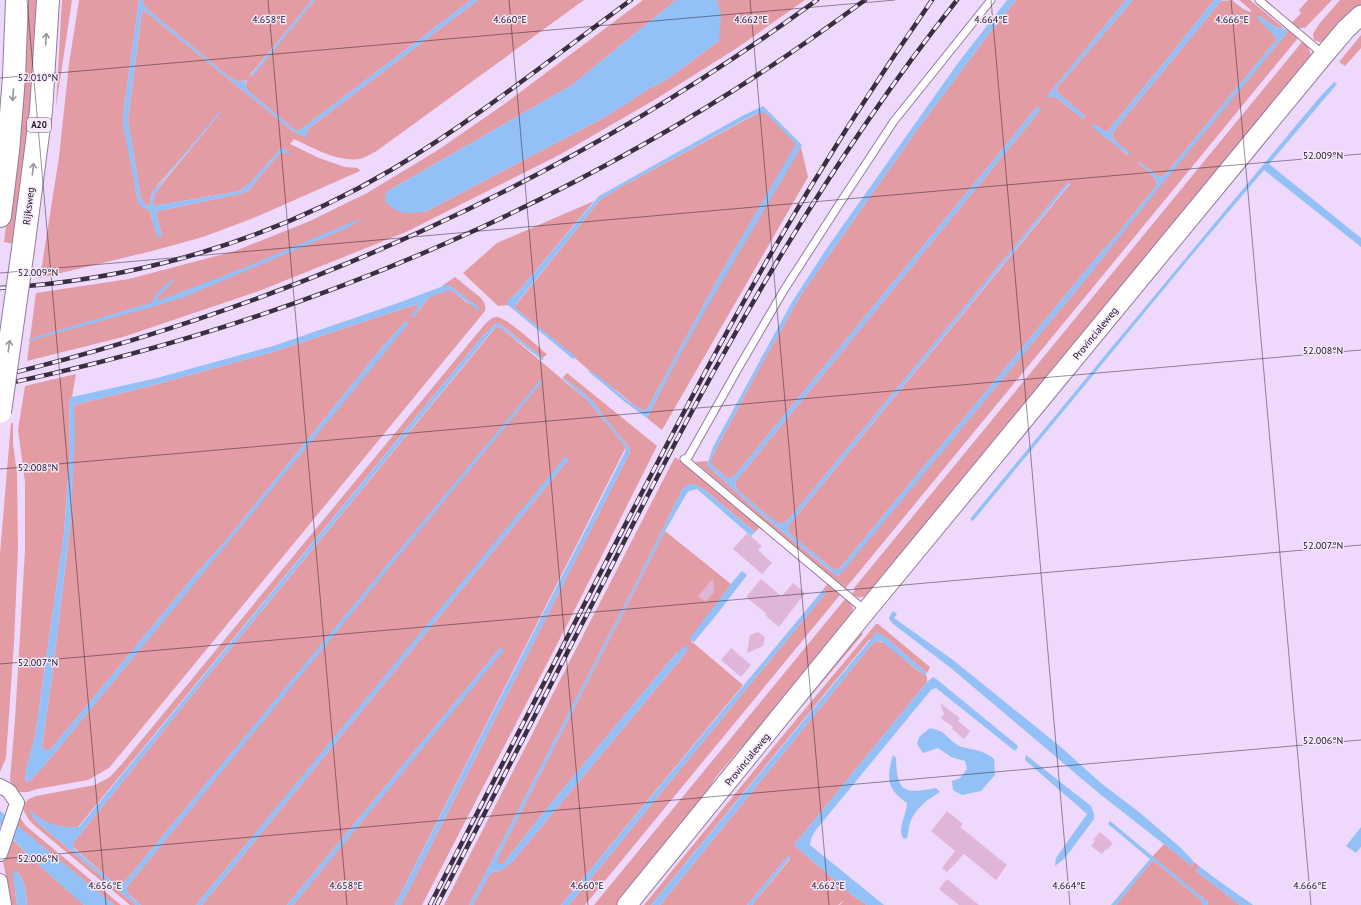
<svg xmlns="http://www.w3.org/2000/svg" width="1361" height="905" viewBox="0 0 1361 905" font-family="'PT Sans',sans-serif">
<rect width="100%" height="100%" fill="#eed8fb"/>
<path fill="#e49ca4" d="M25 0H39L32 104 14 244 4 242 16 143Z
M62 0H72L56 107Z
M79 0H139L123 116 138 203 151 212 152 221 162 236 156 215 158 211 244 193 248 191 279 154 284 152 281 148 251 182 240 191 154 206 153 201 155 194 165 180 221 112 159 183C154 190 149 196 150 205L147 206 141 199 128 120 142 10 146 12 294 132 306 133 307 130 313 125 478 0H584L378 150C373 153 365 158 359 159 336 162 314 148 294 139L290 144 319 158 345 167 358 168 360 171 256 217 203 237 152 251 40 278 59 157 69 64Z
M143 0H312L250 75 252 76 315 0H471L300 130H295L247 90 245 86 247 81 245 80 238 82 228 76 146 8 143 5Z
M643 0H676L572 85 386 192 425 212 607 116 650 88 666 80 719 41 717 0H805L737 48 656 99 561 154 406 232 259 291 123 337 27 361 36 293 129 279 235 251 310 221 367 193 438 150 503 105Z
M1016 0H1126L1047 96 1056 97 1083 119 1085 116 1058 93 1056 89 1133 0H1214L1163 64 1107 132 1093 124 1127 155 1129 153 1112 138 1113 132 1221 1 1232 0 1243 9 1251 12V10L1239 0H1250L1285 29 1275 27 1260 16V21L1270 30 1277 39 1163 177 1158 176 1139 162 1138 163C1145 169 1155 175 1157 184L1153 190 1109 244 1101 252 840 568 837 570 833 569 789 533V525L1070 184 1067 183 787 521 780 524 771 519 738 490 736 488 735 482 1038 113 1040 107H1037L735 475 731 478H727L711 464V459L754 378 801 295 917 130 988 35Z
M1308 0H1332L1305 28H1297L1291 24 1301 13 1299 10Z
M1340 0H1361V5L1328 40 1320 42 1314 40 1313 34 1319 24Z
M1288 30 1298 38 845 589 695 462 708 461 707 465 755 509 828 569 838 576 1089 275 1161 184 1286 34Z
M1361 35V48L1345 66 1339 62Z
M1302 42 1308 47 1311 54 1302 70 877 587C867 594 863 602 852 594L855 590 854 588Z
M760 112 766 113 797 144 721 273 647 409 644 411C633 406 626 398 617 391 602 380 588 370 575 358V357L516 309 515 306 600 200 619 188Z
M801 147 808 177 662 430 647 418C693 325 748 236 801 147Z
M594 201 517 293 508 300 509 305 498 306 463 273 497 243Z
M455 277 481 298C485 303 486 306 485 311L109 768 88 780 37 789 28 792H16L11 784 10 779 15 720 25 550V482L18 430 25 386 76 374 72 397 69 401 70 453 64 533 35 736 26 770 25 782 30 781 48 761 408 323 406 321 384 345 227 539 194 576 50 750H45L42 746 52 677 71 519 74 405 154 385 276 351 417 304 418 306 413 318 428 298 446 290H452L466 302 479 308 450 286H442Z
M496 317C507 317 537 346 547 354L543 358 500 324H495L482 337 78 827C62 828 42 825 31 810L33 818 39 824 136 905H130L35 826 29 820 21 806 29 799 36 796 95 785 110 777 121 765 485 324 492 318Z
M496 327 501 328 587 400 626 447 395 905H293L503 650 500 648 287 905H202L569 459 565 458 196 905H141L128 894 126 891 127 887 540 381 122 885 115 884 73 847 74 842 184 705Z
M567 373 657 446 568 623 422 905H401L630 452 629 447 603 416 594 403 585 394 563 377Z
M11 423H13V444L17 473 18 549 14 642 6 758 0 772V554Z
M675 457 701 476 761 526 755 532 705 490 696 485 690 484 682 490 638 579 469 905H444Z
M665 531 731 584 691 641 743 685 561 905H473L489 875 493 872 499 871 513 861 684 655 687 648 677 653 668 663 543 813 503 864H496L500 853Z
M828 583 840 593V595L585 905H569L747 688 825 594V590L822 591Z
M845 599 851 604 853 609 847 625 760 728 739 750 716 777 699 804 617 905H594Z
M876 624H878L930 667 927 673 884 636 869 640 651 905H644L780 739Z
M864 629 861 633 863 634 777 736 639 905 857 633Z
M877 641C892 642 910 669 925 674L927 677V682L794 845 852 895 867 905H840L844 900 838 905H752L790 859 788 856 747 905H660L873 643Z
M19 816 26 826 121 905H114L16 825Z
M11 838 30 857 84 905H27C26 894 25 878 16 871L13 873 17 905H11L10 894 3 862Z
M1164 844 1192 866 1194 862 1199 866 1196 871 1240 905H1207L1208 902 1152 857Z
M1153 860 1202 901 1203 905H1116Z"/>
<path fill="#93c1f7" d="M139 0H143V5L146 8 228 76 238 82 246 80 245 86 247 90 295 130H300L471 0H478L313 125 307 130V138L294 132 146 12 142 10 128 120 141 199 147 206 150 205V200L153 191 220 111 221 112 164 180 155 194 153 201 154 206 240 191 251 182 281 148 286 150 290 154 289 155 284 152 279 154 248 191 244 193 158 211 156 215 162 236 161 237 158 238 152 221 151 212 142 207 138 203 123 124V116Z
M312 0H315L253 76H250Z
M676 0H717L721 15 719 41 666 80 650 88 607 116 425 212C407 213 398 216 385 201L386 192 572 85Z
M1007 0H1016L988 35 917 130 801 295 754 378 711 459V464L727 478H731L735 475 1037 107H1040L1038 113 735 482 736 488 738 490 763 512 780 524 787 521 1067 183 1069 182 1070 183 789 525V533L833 569 837 570 840 568 1101 252 1109 244 1153 190 1157 184C1155 175 1145 169 1138 163L1139 162 1158 176 1163 177 1277 39C1272 31 1260 24 1257 16H1260L1275 27 1288 30 1286 34 1162 184 1089 275 843 571 837 576 755 509 707 465 713 447 770 342 792 302 827 248 958 63Z
M1126 0H1133L1056 89 1058 93 1085 116 1083 119 1056 97H1052L1048 98 1047 96Z
M1214 0H1224L1221 1 1113 132 1112 138 1130 153 1128 155 1092 127 1093 124 1107 132 1163 64Z
M1334 82 1337 84 1269 164 1361 238V247L1264 170 1192 255 973 521 970 519C1086 378 1202 238 1319 98Z
M763 106 802 145C750 236 694 324 647 418L625 402 588 371V370C608 380 623 401 644 411L647 409 721 273 796 144 766 113H757L619 188 600 200 516 304 515 306 516 309 576 357 573 359 508 305V300L517 293 599 196 742 116Z
M359 219 360 220 347 228 182 298 145 309 28 341 29 339 147 304 152 302 157 293 172 279 173 280 172 283 158 297V301L246 267Z
M446 285 450 286 480 308 478 310 454 292 449 290 428 298 413 318 411 316 418 306 417 304 276 351 154 385 74 405 75 436 71 519 52 677 42 746 45 750H50L194 576 227 539 384 345 406 321 409 323 48 761 30 781 25 782 26 770 35 736 64 533 70 453 69 401 72 397 153 379 273 346 398 303Z
M498 323 543 358V360H542L501 328 496 327 492 331 184 705 74 842 73 848 115 884 122 885 540 380 542 382 127 887C126 896 135 900 141 905H136L39 824 33 818 30 811 31 810C42 824 62 828 79 827L482 337 495 324Z
M563 377 585 394 594 403 603 416 629 447 630 452 401 905H395L625 452 626 447 587 400 562 378Z
M565 457 569 459 202 905H196Z
M690 484 696 485 705 490 755 532 751 536 697 489 689 491 687 493 665 531 500 853 497 864H503L543 813 668 663 685 645 688 648 684 655 513 861 504 869 493 872 489 875 473 905H469L638 579 682 490 684 487Z
M742 571 747 575 718 613 694 642 689 639 734 580Z
M825 590 826 591 825 594 747 688 569 905H561L822 591Z
M893 611 897 614 894 618 953 660 1062 748 1102 784 1139 812 1181 848 1194 862 1192 866 1101 795 952 669 892 623 889 618Z
M876 633H879L884 636 927 673 924 675 881 641H877L873 643 660 905H651Z
M500 648 504 650 293 905H287Z
M933 677 935 678 1017 745 1018 747 1015 751 936 688 931 690 815 831 811 839 810 845 884 905H867L852 895 794 845 927 682Z
M930 728C934 729 938 730 942 732 949 737 953 744 962 747 974 750 983 750 994 759L995 775 981 791 962 795 953 790 952 781 960 778 967 769 965 761 951 757 938 748 923 753 917 744 919 737Z
M893 755 896 758C897 793 904 794 936 788L940 792C927 800 915 808 910 823 908 828 909 833 907 838L904 839C896 830 907 814 907 803 887 789 886 779 893 755Z
M1026 755 1091 806 1094 814V819L1065 858 1055 866 1056 858 1087 814 1025 760Z
M0 811 114 905H84L79 901 30 857 2 828 0 824Z
M1110 821 1208 902 1207 905H1203L1202 901 1153 860 1116 905H1111L1150 859 1108 824Z
M1361 827V847L1356 853 1346 846Z
M788 856 790 858 752 905H747Z
M1199 866C1217 880 1235 892 1253 905H1240L1196 871Z
M15 871C25 876 26 895 27 905H17L13 876V872Z"/>
<path fill="#dfb5d8" d="M747 533 762 546 758 550 772 563 762 574 733 549Z
M713 578 714 592 706 602 698 596Z
M761 579 781 596H782L793 583 805 593 779 627 765 615 767 614 746 597Z
M758 632 765 637 763 646 747 653 750 635Z
M731 648 751 665 741 677 721 660Z
M940 703 960 718 958 721 970 731 964 739 952 729 953 727 941 718 944 714Z
M947 811 963 824 960 827 1007 865 996 880 964 854 947 872 942 868 955 851 931 831Z
M1100 832 1113 843 1107 850 1106 849 1102 854 1091 846 1095 841 1093 840Z
M947 879 979 905H959L945 894 939 889Z"/>
<g fill="none" stroke-linecap="round" stroke-linejoin="round">
<g stroke="#937aa2" stroke-width="9">
<path id="service" d="M1259 0 1324 55
M684 459 866 611
M686 461 739 367 784 290 842 200 894 121 991 0"/>
</g>
<g stroke="#937aa2" stroke-width="16">
<path id="minor" d="M0 786 9 791 17 803 0 854
M0 881 4 905"/>
</g>
<g stroke="#937aa2" stroke-width="21">
<path id="secondary" d="M627 905 866 611 1324 55 1346 29 1361 15"/>
</g>
<g stroke="#937aa2" stroke-width="24">
<path id="motorway" d="M0 216 8 151 14 77 17 0
M23 249 41 111 48 0"/>
</g>
<use href="#service" stroke="#fff" stroke-width="7"/>
<use href="#minor" stroke="#fff" stroke-width="14"/>
<use href="#secondary" stroke="#fff" stroke-width="19"/>
<use href="#motorway" stroke="#fff" stroke-width="22"/>
<g stroke="#3a2e41" stroke-width="4.5">
<path id="rail" d="M0 288C137 280 272 240 391 170 475 120 552 58 631 0
M0 376C295 305 572 179 817 0
M0 385C312 321 610 190 865 0
M430 905C488 791 547 677 606 562 646 485 685 408 727 332 789 218 858 107 932 0
M437 905C493 798 548 690 603 583 642 506 681 429 723 355 792 231 869 111 957 0"/>
</g>
<use href="#rail" stroke="#f5eafc" stroke-width="3" stroke-dasharray="9" stroke-linecap="butt"/>
<g stroke="#937aa2" stroke-width="24" stroke-linecap="butt">
<path id="motorway-bridge" d="M0 412 23 249"/>
</g>
<use href="#motorway-bridge" stroke="#fff" stroke-width="22"/>
</g>
<defs><path id="oneway-shaft" d="M-6 0H5M1.5-3L5.5 0L1.5 3" fill="none" stroke-width="1.6" stroke-linecap="round" stroke-linejoin="round"/></defs>
<g stroke="#98949b">
<use href="#oneway-shaft" transform="translate(46 39) rotate(-86)"/>
<use href="#oneway-shaft" transform="translate(13 95) rotate(95)"/>
<use href="#oneway-shaft" transform="translate(33 169) rotate(-83)"/>
<use href="#oneway-shaft" transform="translate(9 346) rotate(-82)"/>
</g>
<path fill="none" stroke="#1b1121" stroke-width="1" stroke-opacity="0.45" d="M27 0 106 905M268 0 347 905M509 0 588 905M750 0 829 905M991 0 1070 905M1231 0 1311 905M0 78 895 0M0 273 1361 154M0 469 1361 350M0 664 1361 545M0 859 1361 740"/>
<g text-anchor="middle" stroke-width="3" stroke-linejoin="round" paint-order="stroke">
<rect fill="#f5eafc" stroke="#5c5263" stroke-width="1" x="27" y="118" width="24" height="14" rx="3"/>
<g font-size="9" font-weight="bold" fill="#1b1121">
<text x="39" y="128">A20</text>
</g>
<g font-size="10" fill="#1b1121" stroke="#f5eafc">
<text transform="translate(28 206) rotate(-83)" y="4">Rijksweg</text>
<text transform="translate(1095 333) rotate(-51)" y="4">Provincialeweg</text>
<text transform="translate(747 759) rotate(-51)" y="4">Provincialeweg</text>
</g>
</g>
<g font-size="10" text-anchor="middle" fill="#1b1121" stroke="#f5eafc" stroke-width="3" stroke-linejoin="round" paint-order="stroke">
<text x="269" y="23">4.658°E</text>
<text x="510" y="23">4.660°E</text>
<text x="751" y="23">4.662°E</text>
<text x="991" y="23">4.664°E</text>
<text x="1232" y="23">4.666°E</text>
<text x="38" y="81">52.010°N</text>
<text x="1323" y="159">52.009°N</text>
<text x="38" y="276">52.009°N</text>
<text x="1323" y="354">52.008°N</text>
<text x="38" y="471">52.008°N</text>
<text x="1323" y="549">52.007°N</text>
<text x="38" y="666">52.007°N</text>
<text x="1323" y="744">52.006°N</text>
<text x="38" y="862">52.006°N</text>
<text x="105" y="889">4.656°E</text>
<text x="346" y="889">4.658°E</text>
<text x="587" y="889">4.660°E</text>
<text x="828" y="889">4.662°E</text>
<text x="1069" y="889">4.664°E</text>
<text x="1310" y="889">4.666°E</text>
</g>
</svg>
